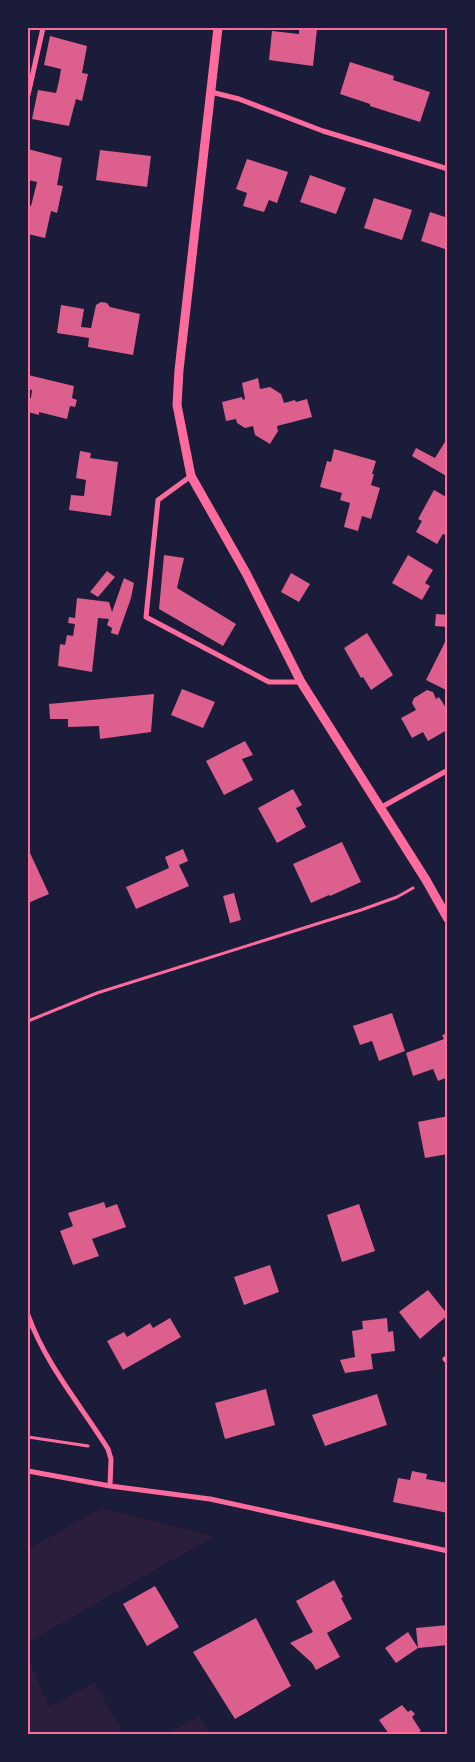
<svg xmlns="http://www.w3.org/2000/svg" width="475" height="1762" viewBox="0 0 475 1762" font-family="Figtree,sans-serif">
<rect width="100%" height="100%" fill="#1b1b3a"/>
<path fill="#2a1e3b" d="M102 1508 215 1536 28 1642V1549Z
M28 1658 49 1707 94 1683 124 1734H28Z
M200 1716 209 1734H165Z"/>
<path fill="#dd5f8e" d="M299 28 317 29 313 66 269 60 272 31 299 34Z
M50 36 87 46 82 73 88 74 82 101 76 99 69 126 32 119 38 90 56 93 59 81 61 69 44 65Z
M350 62 394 76 393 80 430 92 420 122 370 106V104L340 94Z
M28 149 62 158 57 185 63 186 60 199 57 213 51 211 45 238 28 234V205L31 206 37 182 28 180Z
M100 150 151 156 147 187 96 180Z
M247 159 288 172 277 203 269 200 264 212 243 206 247 193 236 189Z
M310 175 346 188 336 214 300 202Z
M374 198 412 210 402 240 364 228Z
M430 212 448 218V250L421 241Z
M101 302 107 303 110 307 140 314 133 355 88 347 89 338 57 333 61 305 84 309 81 327 91 328 96 305Z
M28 375 74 386 72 398 77 400 75 407 70 406 67 419 39 412V415L28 412V397L31 398 32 390 28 389Z
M258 378 260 389 270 387 281 394 284 403 295 400 296 402 307 399 312 417 277 426 278 431 270 444 255 435 253 426 245 428 237 423 236 419 226 421 222 402 242 397 243 400 245 399 242 383Z
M448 437V477L412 456 416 448 435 458Z
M334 449 376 461 372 474H374L371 485 380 488 371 519 362 516 358 531 344 527 350 503 340 500 342 493 320 487 327 461 331 462Z
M80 451 91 453 90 458 118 462 111 516 69 510 71 495 84 496 86 480 76 478Z
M434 490 448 498V533L446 535 443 534 437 544 416 532 422 521 418 519Z
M164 555 184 558 177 588 236 624 223 646 159 609Z
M408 555 433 570 425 583 430 586 422 600 392 583Z
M107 571 115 577 98 597 90 592Z
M291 573 310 584 299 602 281 592Z
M124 578 134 583 131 598 118 635 111 633 112 628 107 625 109 619 98 618 92 672 58 666 60 644 65 645 67 635 73 636 75 624 68 623 69 617 75 618 77 598 109 602 112 612Z
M436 614 448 615V627L435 626Z
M367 633 393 675 371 690 363 677 361 678 344 648Z
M445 642 448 643V691L426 680Z
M182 689 215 702 203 728 171 715Z
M427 690 433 692 436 699 439 697 448 711V725L445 726 447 730 428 741 423 732 412 738 401 718 416 710 412 703 414 698Z
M154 694 151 732 100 739 99 726 68 727V719H50L49 704Z
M245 741 253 755 242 759 253 780 224 795 206 761Z
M293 789 302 805 296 808 306 827 277 843 258 808Z
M342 842 361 882 330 896 329 895 311 903 293 864Z
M183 849 188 861 179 865 189 886 136 909 126 887 169 868 165 857Z
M30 853 49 894 28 903V854Z
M234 893 241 920 230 923 223 896Z
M392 1013 405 1051 379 1061 372 1041 360 1045 353 1026Z
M448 1033V1077L438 1081 433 1069 413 1076 406 1053 444 1039 442 1035Z
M448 1116V1154L425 1158 418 1122Z
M104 1202 106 1208 117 1204 126 1227 92 1239 99 1256 73 1265 60 1231 73 1226 68 1213Z
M359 1204 375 1251 342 1262 327 1215Z
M270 1265 279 1292 244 1305 234 1277Z
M428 1290 448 1315 420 1339 399 1312Z
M170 1318 181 1337 123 1370 107 1341 124 1332 127 1337 150 1323 153 1328Z
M387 1318 388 1332 393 1331 395 1351 371 1354 373 1369 345 1373 340 1360 355 1357 352 1331 363 1329 362 1321Z
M266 1389 275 1425 225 1439 215 1403Z
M377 1394 387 1425 325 1446 312 1415Z
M412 1471 427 1474 426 1479 448 1483V1513L393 1502 398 1478 410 1480Z
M334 1580 343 1597 341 1598 352 1619 327 1633 340 1657 316 1670 312 1663 290 1643 313 1632 296 1601Z
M155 1586 179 1627 147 1646 123 1604Z
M256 1618 291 1686 235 1719 193 1652Z
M448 1625V1645L418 1648 416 1628Z
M408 1632 418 1648 396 1663 385 1648Z
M402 1705 408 1712 411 1710 415 1714 412 1717 421 1731 415 1734H389L379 1720Z"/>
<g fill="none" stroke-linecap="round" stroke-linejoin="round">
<path stroke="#ff6b9d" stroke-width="3" d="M28 1021 97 993 361 910 397 897 413 888
M28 1437 88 1446"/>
<path stroke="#ff6b9d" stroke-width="5" d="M211 92 239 99 323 131 448 169
M28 95 43 28
M191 476 158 500 146 617 269 682H301
M380 808 448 770
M28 1315C46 1365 80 1404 108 1449L111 1459 110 1486
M448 1357 445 1359 448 1362
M28 1471 110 1486 210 1499 448 1551"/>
<path stroke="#ff6b9d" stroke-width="9" d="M218 28 179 370 177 405 191 476 246 573 301 682 426 880 448 919"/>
</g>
<rect width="475" height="1762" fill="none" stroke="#1b1b3a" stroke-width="58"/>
<rect x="29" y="29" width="417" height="1704" fill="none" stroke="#ff6b9d" stroke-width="2"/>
</svg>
